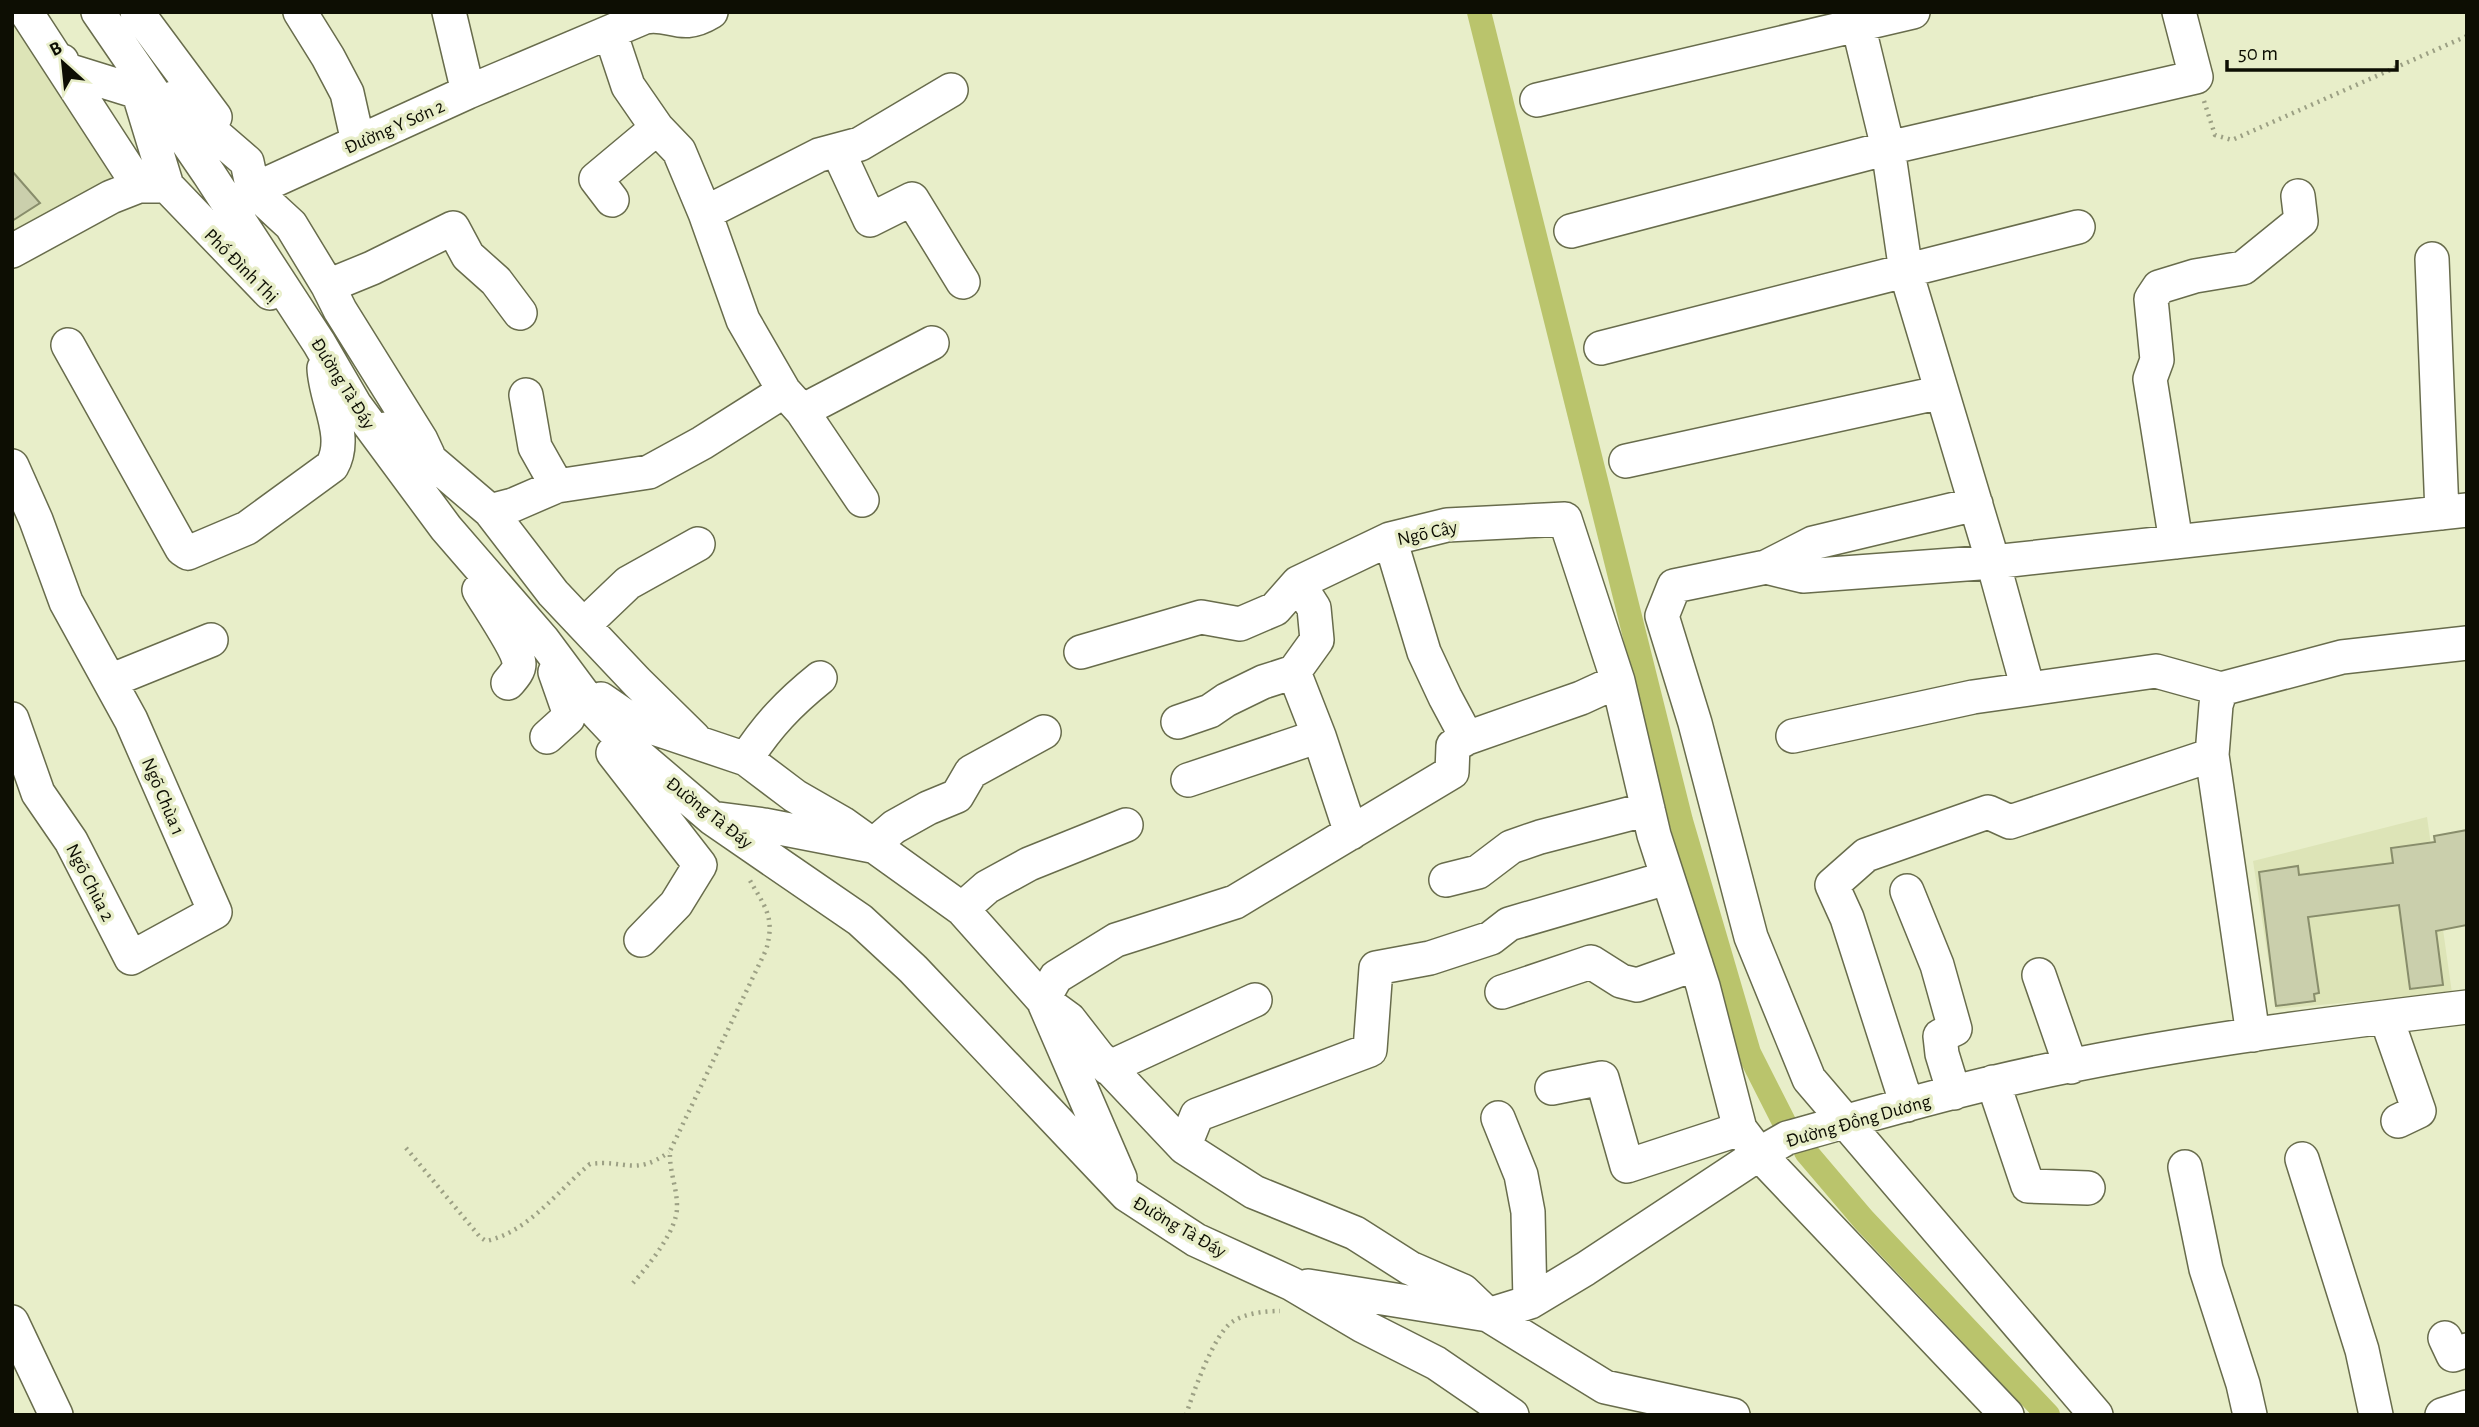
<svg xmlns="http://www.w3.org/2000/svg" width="2479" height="1427" viewBox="0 0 2479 1427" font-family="'Alegreya Sans',sans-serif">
<rect width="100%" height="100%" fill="#e8eec9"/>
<path fill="#dde4b7" d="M12 23 119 179 12 238Z
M2427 817 2452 993 2276 1009 2253 861Z"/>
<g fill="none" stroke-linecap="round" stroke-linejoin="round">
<path stroke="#bac46c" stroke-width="24" d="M1479 12 1681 821 1749 1053 1787 1128
M1806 1152 1863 1219 2048 1415"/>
</g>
<path fill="#cacfac" stroke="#888d6b" stroke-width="2" d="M12 171 40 203 12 221Z
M2467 830V925L2436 931 2443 985 2410 989 2399 905 2308 917 2319 993 2314 994 2315 1001 2276 1006 2259 872 2298 866 2299 875 2393 863 2391 848 2435 842 2434 836Z"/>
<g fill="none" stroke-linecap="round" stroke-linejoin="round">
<g stroke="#686c4c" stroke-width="36">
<path id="minor" d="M26 12 139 186
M98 12 209 174 319 343 355 405 446 528 543 640 598 714 632 750 713 819 860 920 913 969 1127 1195 1196 1240 1292 1284 1363 1326 1436 1363 1512 1415
M137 12 215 117
M300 12 328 57 347 93 358 142
M449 12 468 92
M1855 12 1888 148 1906 272 1993 562 2028 689
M610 32 628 86 657 128 679 151 705 213 743 320 784 391 802 411 862 500
M62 61 64 69 138 92
M135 81 167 186 270 293
M173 98 247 162 253 190
M1537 100 1913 12
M838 151 870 220 912 199 963 282
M253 190 468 92 645 17C672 12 680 31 711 12
M253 190 291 225 328 286 372 268 453 228 468 256 496 281 520 313
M612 200 596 179 657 128
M705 213 819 155 860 144 951 90
M1571 231 1888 148 2196 77 2179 12
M12 251 111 197 139 186H161
M2432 259 2442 513
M328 286 340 310 421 440 428 455
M68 345 182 549 188 553 247 528 332 466C349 436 325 400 324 368
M1601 348 2078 227
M526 395 535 447 557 486
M802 411 932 343
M385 429 412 450 429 459 490 511 553 593 637 682 694 738
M1626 461 1942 392
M12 466 36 520 66 602 131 720 215 912 131 958 71 841 38 793 12 719
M1976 504 1813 543 1766 567 1674 586 1662 616 1695 723 1751 937 1809 1079 2096 1415
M490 511 513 505 557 486 649 472 702 443 784 391
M1390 539 1424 652 1445 697 1467 738
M2176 542 2150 379 2157 360 2151 299 2159 287 2195 276 2243 268 2301 221 2298 196
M1766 567 1803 576 1993 562 2467 510
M1298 583 1390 539 1447 525 1565 519 1618 681 1654 835 1703 986 1740 1129 1759 1154 2007 1415
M479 590C487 604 519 650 519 664 519 671 513 677 508 683
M584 625 628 583 698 544
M1081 652 1201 617 1240 624 1275 609 1298 583 1314 608 1317 640 1294 672 1319 736 1351 833
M110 681 211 640
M1618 681 1581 698 1467 738 1453 746 1452 772 1235 902 1116 940 1056 977 1043 1000 1069 1019 1097 1055 1184 1147 1254 1192 1355 1233 1410 1268 1463 1291 1488 1315 1605 1387 1733 1415
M601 699 633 721 746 759 795 796 842 823 962 909 1043 1000 1120 1178
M1178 722 1210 711 1226 700 1263 682 1294 672
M1793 736 1973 697 2156 671 2221 689 2342 657 2467 643
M547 737 568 718 569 712 555 672
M613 753 700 865 676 904 641 940
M2212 755 2216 705 2221 689
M746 759C768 725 789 703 820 678
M1188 780 1319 736
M719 819 764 825 872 846 894 827 928 808 957 796 971 772 1044 732
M1446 880 1478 872 1511 847 1540 837 1648 809
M1907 891 1937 965 1955 1029 1940 1036 1942 1054 1954 1093
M962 909 987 887 1029 864 1126 825
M2039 975 2071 1067
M1502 992 1591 962 1621 981 1637 985 1696 964
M2386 1017 2419 1111 2398 1121
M1108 1068 1255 1000
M1993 1082 2028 1186 2088 1188
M1552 1088 1602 1078 1627 1166 1740 1129
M1907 1105 1847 918 1832 885 1866 855 1988 812 2010 822 2212 755 2253 1035
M1498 1118 1521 1175 1528 1212 1530 1302
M1184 1147 1197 1115 1370 1050 1376 968 1430 958 1491 938 1509 924 1667 878
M2302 1159 2362 1350 2376 1415
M2185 1167 2206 1269 2243 1384 2250 1415
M1308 1286 1488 1315 1530 1302 1585 1269 1759 1154 1787 1138C1855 1119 1923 1099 1991 1083 2147 1046 2308 1026 2467 1007
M12 1322 56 1415
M2445 1338 2453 1355 2467 1350
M2442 1415 2467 1407"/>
</g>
<path stroke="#9ca084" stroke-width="4.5" stroke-dasharray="2 5" stroke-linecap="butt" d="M2204 101 2215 135 2232 140 2467 36
M406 1148 480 1237 486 1241C529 1232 558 1190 590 1164 625 1159 634 1177 669 1152
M633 1283C648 1266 678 1230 677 1206 677 1187 669 1171 670 1151L766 950C776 916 764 906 748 877
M1186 1415C1193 1393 1214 1334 1232 1322 1245 1313 1266 1311 1280 1311"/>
<use href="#minor" stroke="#fff" stroke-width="33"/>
</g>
<g text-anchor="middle" stroke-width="7" stroke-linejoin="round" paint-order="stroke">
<g font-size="19" fill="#0d0e03" stroke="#e8eec9">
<text transform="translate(394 126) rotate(-24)" y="7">Đường Y Sơn 2</text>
<text transform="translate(242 265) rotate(45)" y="7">Phố Đình Thị</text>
<text transform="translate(344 383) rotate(58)" y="7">Đường Tà Đáy</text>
<text transform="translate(1427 532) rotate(-12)" y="7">Ngõ Cây</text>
<text transform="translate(164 796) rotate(67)" y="7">Ngõ Chùa 1</text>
<text transform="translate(710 812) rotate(38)" y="7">Đường Tà Đáy</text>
<text transform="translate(91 882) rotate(63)" y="7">Ngõ Chùa 2</text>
<text transform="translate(1858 1120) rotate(-16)" y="7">Đường Đồng Dương</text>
<text transform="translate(1180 1226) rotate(30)" y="7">Đường Tà Đáy</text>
</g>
</g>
<rect width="2479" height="1427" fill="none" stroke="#0d0e03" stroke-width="28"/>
<g transform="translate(63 63) rotate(333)" stroke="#e8eec9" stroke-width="5" paint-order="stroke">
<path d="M0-5L12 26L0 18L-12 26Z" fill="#0d0e03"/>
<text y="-10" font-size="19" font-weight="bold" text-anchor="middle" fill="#0d0e03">B</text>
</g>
<path d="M2227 60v10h170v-10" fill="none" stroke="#0d0e03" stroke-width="3.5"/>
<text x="2238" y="60" font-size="21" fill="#0d0e03" stroke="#e8eec9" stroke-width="5" paint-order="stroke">50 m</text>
</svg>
